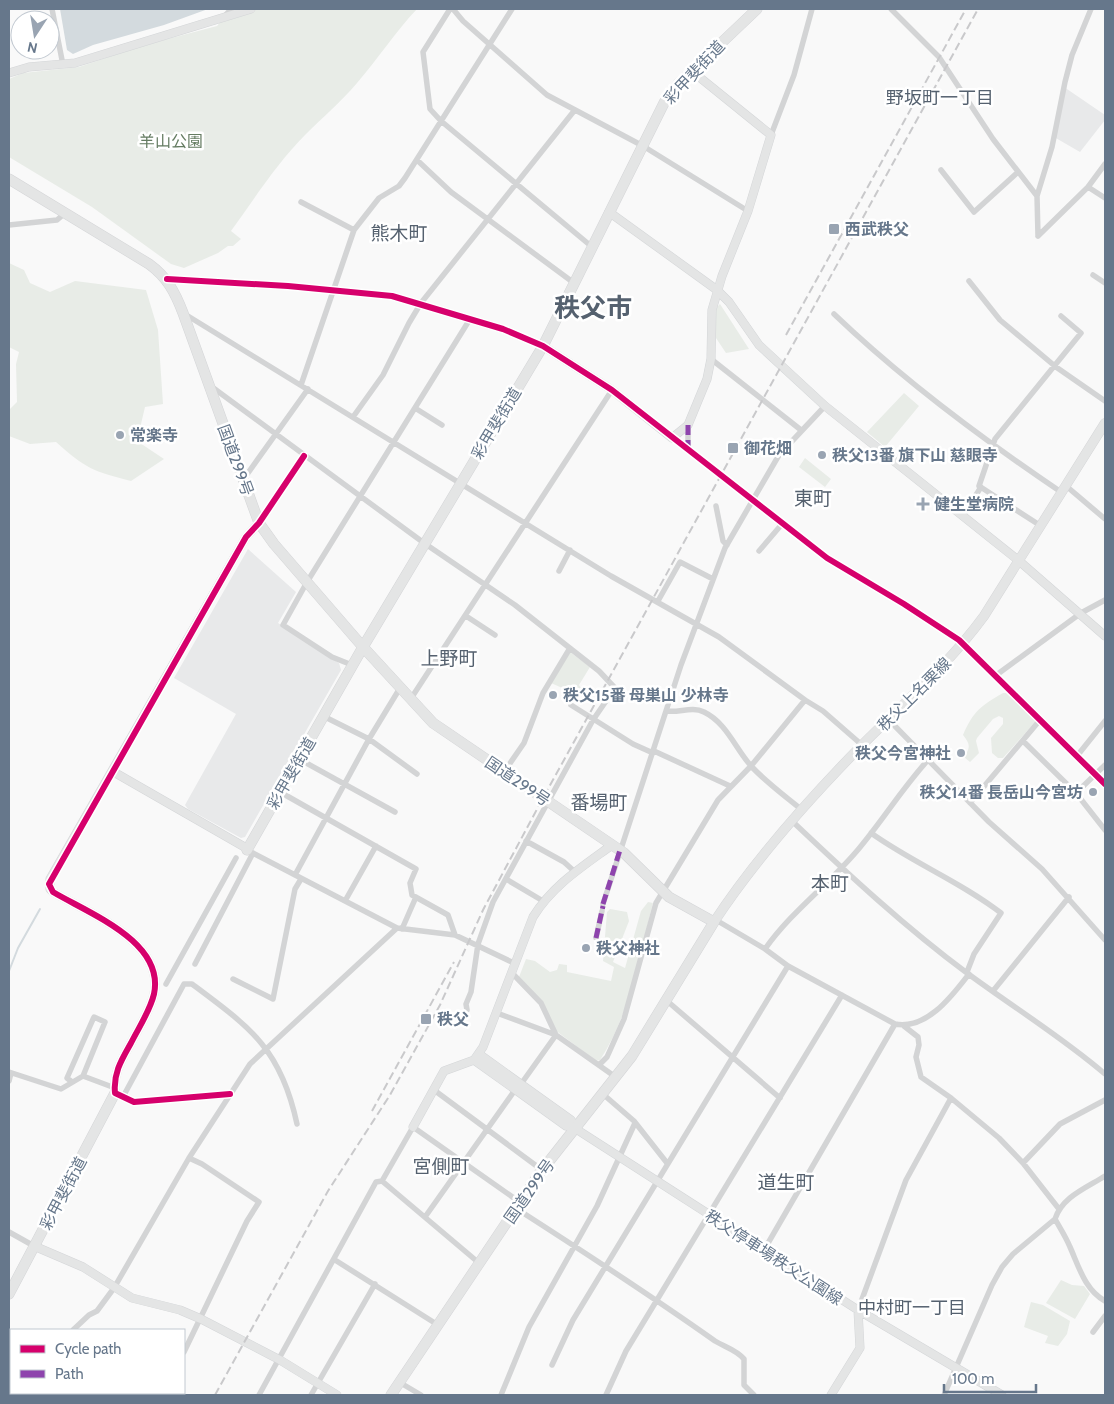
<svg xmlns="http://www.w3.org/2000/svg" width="1114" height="1404" viewBox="0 0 1114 1404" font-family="Cabin,'Noto Sans JP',sans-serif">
<rect width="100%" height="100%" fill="#f9f9f9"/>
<path fill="#e8e9ea" d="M1064 87 1105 115V120L1080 152 1054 137Z
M248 549 296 592 278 623 339 663 341 670 245 837 241 838 188 809 185 805 236 714 174 678Z"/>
<path fill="#e8ece7" d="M231 9H417C395 32 378 59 357 83 341 102 323 117 306 134 277 163 255 198 231 231L241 239 233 246H228L218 253 184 268 171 264 92 207 9 157V79L23 73 79 67 141 46 217 26Z
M9 263 24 270 30 283 50 292 75 281 146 290 158 330 163 404 145 407 137 441 164 459 131 481C93 471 86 469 56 442L30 444 9 436V410L17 402 16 364 19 352 9 347Z
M720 304 749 349 726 353 716 338V308Z
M904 393 919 406 885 447 867 432Z
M805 458 831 479 825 487 799 467Z
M570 652 590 667 579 685 581 688 578 695 551 683Z
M1003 693H1006L1037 720 1003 758H998L992 753 991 738 1003 724V718L999 716 993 719 977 738 976 741 979 753 970 762 964 757C971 747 970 744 963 735 974 710 981 706 1003 693Z
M648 902 653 903C639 955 630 1015 600 1060L596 1061 555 1030 543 1002 519 977 526 959 535 961 550 972 557 970 559 964 567 965V972L611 981 614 967 603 961 607 912 610 909 627 912 629 921 613 962 625 968 641 911Z
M1061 1280 1072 1285 1084 1286 1090 1294 1075 1319 1046 1303Z
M1031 1302 1043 1305 1070 1321 1067 1334 1058 1346 1045 1343 1048 1336 1024 1327Z"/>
<path fill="#d3dade" d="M60 9H208L164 25 93 45 73 54 67 50Z"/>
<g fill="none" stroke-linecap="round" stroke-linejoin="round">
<path stroke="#d3dade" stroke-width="2" d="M9 971 18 948 40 909"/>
<g stroke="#d4d6d8" stroke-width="9">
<path id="secondary" d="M9 73 29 67 75 63 251 9
M609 212 717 290 729 302 759 345 825 406 1018 560 1105 636
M543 346 612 390 672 438 688 425 707 379 711 359 712 310 722 276 748 211 771 135 693 72
M112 771 248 849
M479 1054 571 1120 576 1129
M474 1060 566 1126 576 1129 858 1310 1002 1395
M115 1093C113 1073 122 1059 131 1043 139 1027 150 1011 154 994 165 942 90 914 53 892L50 889V879L246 537 259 523
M413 1127 444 1071 474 1060 483 1047 533 917C553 885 582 867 612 845
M34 1246 83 1267 132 1298 180 1310 201 1319 280 1360 337 1395
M831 1395 860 1348 858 1310"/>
</g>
<g stroke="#d5d6d8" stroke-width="10">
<path id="primary" d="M714 922C756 858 808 800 862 745 904 703 949 664 984 616L1105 423"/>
</g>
<g stroke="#d4d5d7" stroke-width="11">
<path id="highway" d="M9 179 149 264C167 277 175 292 183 313L259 523 274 544 363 647 433 723 624 853 669 897 714 922 632 1056 539 1174 391 1395
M247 850 363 647 543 346 665 101 678 84 757 9
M9 1294 115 1093"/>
</g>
<path stroke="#d3d4d5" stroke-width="5.5" d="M52 9 63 65
M450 9 423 52 430 109 441 121 591 246
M453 9 463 21 547 95 643 146 748 211
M891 9 939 57 993 139 1037 196
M223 18 231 9
M771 135 794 75 812 9
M417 160 451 192 574 283
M941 170 974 212 1018 172
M1088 187 1105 198
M301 202 354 230
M9 225 57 220 65 213
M1038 236 1037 196 1052 147 1065 82 1072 55 1091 9
M1038 236 1088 187 1105 164
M1093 275 1105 283
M167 279 288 286 392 296 503 329 543 346
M969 281 1000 320 1056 367 1105 401
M183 313 611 576 719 637 805 700 823 711 862 745
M834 314C904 381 981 438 1061 492
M711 359 801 430
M301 385 354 230 379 198 399 186 405 178 512 9
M212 387 424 543 515 605 599 671 615 688 593 720 493 902 478 944 471 992 466 1004 467 1010
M415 408 442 425
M353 417 383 375 409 323 421 303 574 111
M688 425V451
M672 438 827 558 904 604 959 640 1105 784
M243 480 308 389
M1065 485 1105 519
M716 506 723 541 727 545
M962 517 981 487
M260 523 304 456
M1041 526 979 486 995 439 1081 333 1061 316
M759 551 782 524
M559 571 570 550
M658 601 680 562 713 579
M466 616 495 635
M352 665 332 657 283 625 307 582 470 319
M995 676 1081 613 1105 600
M410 700 612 390
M571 705 633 744 653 753
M667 711C679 713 692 706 704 712 727 723 736 750 752 767 767 783 785 796 802 810
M323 716 369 739 417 774
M888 719 989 822 1042 869 1105 940
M1023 741 1076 793 1105 830
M654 751 730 786
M1077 756 1105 721
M299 759 395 812
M504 772 524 743 543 693 570 648
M280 792 416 869 410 883 412 895 448 915 455 935
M1076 793 1105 765
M970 803 1040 720
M792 821C848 874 905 927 967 973 1013 1007 1062 1037 1105 1074
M871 833C913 863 961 882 1001 913L974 954 967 972
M526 841 564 862 575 872
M247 850 397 928 455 935 516 964
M295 875 369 739 400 688
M506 879 543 901
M345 901 376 846
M603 904 681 665 725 548 779 455 825 406
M716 920 765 949 788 966 895 1024C927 1030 952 996 969 974
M402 929 416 897
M596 938 602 911
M765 949C791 912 827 886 856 852 885 818 907 780 939 748
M195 964 253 853
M513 974 541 1003 556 1035
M233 979 273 999 295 889 301 879
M166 984 236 858
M993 991 1069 897
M666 1000 780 1098
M497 1013 556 1035 617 1078
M904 1026 918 1037 919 1045 916 1057 921 1077 951 1098 999 1138 1023 1163 1059 1209
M599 1065 607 1057 624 1019 656 903 718 800 751 766 805 700
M9 1072 61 1089 83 1076 115 1088
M9 1081 11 1073
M72 1082 67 1078 94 1017 105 1022 83 1076
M521 1084 556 1035
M434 1090 542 1170
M122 1095 134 1102 230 1094
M124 1095 184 984H192C251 1028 281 1049 297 1124
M604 1095 634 1121 667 1163
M1023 1163 1060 1124 1105 1100
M1105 1176C1086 1188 1062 1197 1055 1219 1060 1228 1066 1237 1070 1247 1079 1267 1085 1290 1105 1301
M382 1181 479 1263
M517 1209C584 1252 650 1295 715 1341 725 1347 737 1350 744 1359V1385L754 1395
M425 1217 515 1090
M9 1232 34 1246
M764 1250 895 1024
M335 1260 438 1325
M858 1310 906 1180 951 1098
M73 1330 89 1315 97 1311 114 1288 189 1158 250 1064 397 928
M1093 1332 1105 1316
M184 1352 247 1221 259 1202 202 1164 189 1158
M552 1365 573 1320 788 966
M399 1382 421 1395
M31 1395 32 1393
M161 1395 163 1393
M259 1395 376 1182 382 1181 413 1127 521 1203
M311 1395 375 1284
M501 1395 529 1327 597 1206 635 1123
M606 1395 626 1351 842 995
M944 1395 992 1285 1002 1267 1013 1254 1055 1219"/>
<use href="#secondary" stroke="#e4e5e5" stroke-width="8"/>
<use href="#primary" stroke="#e4e5e5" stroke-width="9"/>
<use href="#highway" stroke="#e4e5e5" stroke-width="10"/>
<path stroke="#c9c9cb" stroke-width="2" stroke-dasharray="8 4" stroke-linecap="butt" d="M786 335 966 9
M372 1111 454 962
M215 1395 328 1191 390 1095 440 1005 483 910 543 798 978 9"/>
<path stroke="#8e44ad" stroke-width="5" stroke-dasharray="10 5" stroke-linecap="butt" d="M688 425V451
M603 904 620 850
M596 938 603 906"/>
<g stroke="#fff" stroke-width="9">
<path id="cycleway" d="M167 279 288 286 392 296 503 329 543 346 612 390 827 558 904 604 959 640 1105 784
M230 1094 134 1102 115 1093C113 1073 122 1059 131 1043 139 1027 150 1011 154 994 165 942 90 914 53 892L49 884 246 537 259 523 304 456"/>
</g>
<use href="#cycleway" stroke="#d6006c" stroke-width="6"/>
</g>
<g fill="#99a4b2" stroke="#fff" stroke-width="2">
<rect x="828" y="223" width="12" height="12" rx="2.5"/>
<circle cx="120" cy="435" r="5"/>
<rect x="727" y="442" width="12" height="12" rx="2.5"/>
<circle cx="822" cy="455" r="5"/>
<path d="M920.5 496.5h5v5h5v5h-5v5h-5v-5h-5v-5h5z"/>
<circle cx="553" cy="695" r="5"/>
<circle cx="961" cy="753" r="5"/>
<circle cx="1093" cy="792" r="5"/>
<circle cx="586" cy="948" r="5"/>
<rect x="420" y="1013" width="12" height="12" rx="2.5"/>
</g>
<g text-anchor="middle" stroke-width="5" stroke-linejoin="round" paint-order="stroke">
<g font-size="16" fill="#66778b" stroke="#fff">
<text transform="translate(694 72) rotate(-47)" y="6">彩甲斐街道</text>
<text transform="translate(496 423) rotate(-59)" y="6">彩甲斐街道</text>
<text transform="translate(236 460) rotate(70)" y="6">国道299号</text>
<text transform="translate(914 694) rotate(-45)" y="6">秩父上名栗線</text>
<text transform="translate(291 773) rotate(-60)" y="6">彩甲斐街道</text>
<text transform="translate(518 781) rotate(34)" y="6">国道299号</text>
<text transform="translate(529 1191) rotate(-55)" y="6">国道299号</text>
<text transform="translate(63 1193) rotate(-62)" y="6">彩甲斐街道</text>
<text transform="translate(774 1257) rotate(33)" y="6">秩父停車場秩父公園線</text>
</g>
<g font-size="16" fill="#657c62" stroke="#fff">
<text x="171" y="147">羊山公園</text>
</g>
<g font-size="16" font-weight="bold" fill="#66778b" stroke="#fff" text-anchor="start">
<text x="845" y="235">西武秩父</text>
<text x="130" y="441">常楽寺</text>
<text x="744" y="454">御花畑</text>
<text x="832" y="461">秩父13番 旗下山 慈眼寺</text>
<text x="934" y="510">健生堂病院</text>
<text x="563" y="701">秩父15番 母巣山 少林寺</text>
<text x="951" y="759" text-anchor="end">秩父今宮神社</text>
<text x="1083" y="798" text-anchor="end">秩父14番 長岳山今宮坊</text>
<text x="596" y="954">秩父神社</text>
<text x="437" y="1025">秩父</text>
</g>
<g font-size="18" fill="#55616f" stroke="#fff">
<text x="940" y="104">野坂町一丁目</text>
<text x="912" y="1314">中村町一丁目</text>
</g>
<g font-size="19" fill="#55616f" stroke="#fff">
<text x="399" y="240">熊木町</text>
<text x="813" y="505">東町</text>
<text x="449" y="665">上野町</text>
<text x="599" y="809">番場町</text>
<text x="830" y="890">本町</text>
<text x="441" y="1173">宮側町</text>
<text x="786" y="1189">道生町</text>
</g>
<g font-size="26" font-weight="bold" fill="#55616f" stroke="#fff">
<text x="593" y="317">秩父市</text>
</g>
</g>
<rect width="1114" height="1404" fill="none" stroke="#66778b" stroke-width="20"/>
<rect x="10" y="1329" width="175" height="65" fill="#ffffff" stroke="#c2c9d1"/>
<rect x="20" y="1345" width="25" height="8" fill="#d6006c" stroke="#c2c9d1"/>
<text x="55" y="1354" font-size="15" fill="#66778b">Cycle path</text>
<rect x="20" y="1370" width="25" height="8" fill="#8e44ad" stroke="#c2c9d1"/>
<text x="55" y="1379" font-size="15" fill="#66778b">Path</text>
<g transform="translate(35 35) rotate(192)"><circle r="24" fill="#ffffff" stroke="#c2c9d1"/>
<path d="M0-4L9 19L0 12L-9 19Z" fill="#99a4b2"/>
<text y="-8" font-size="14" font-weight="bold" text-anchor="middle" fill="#66778b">N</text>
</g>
<path d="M944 1384v8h92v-8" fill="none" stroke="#66778b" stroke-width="2.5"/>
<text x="952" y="1384" font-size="15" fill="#66778b" stroke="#ffffff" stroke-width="4" paint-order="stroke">100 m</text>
</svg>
